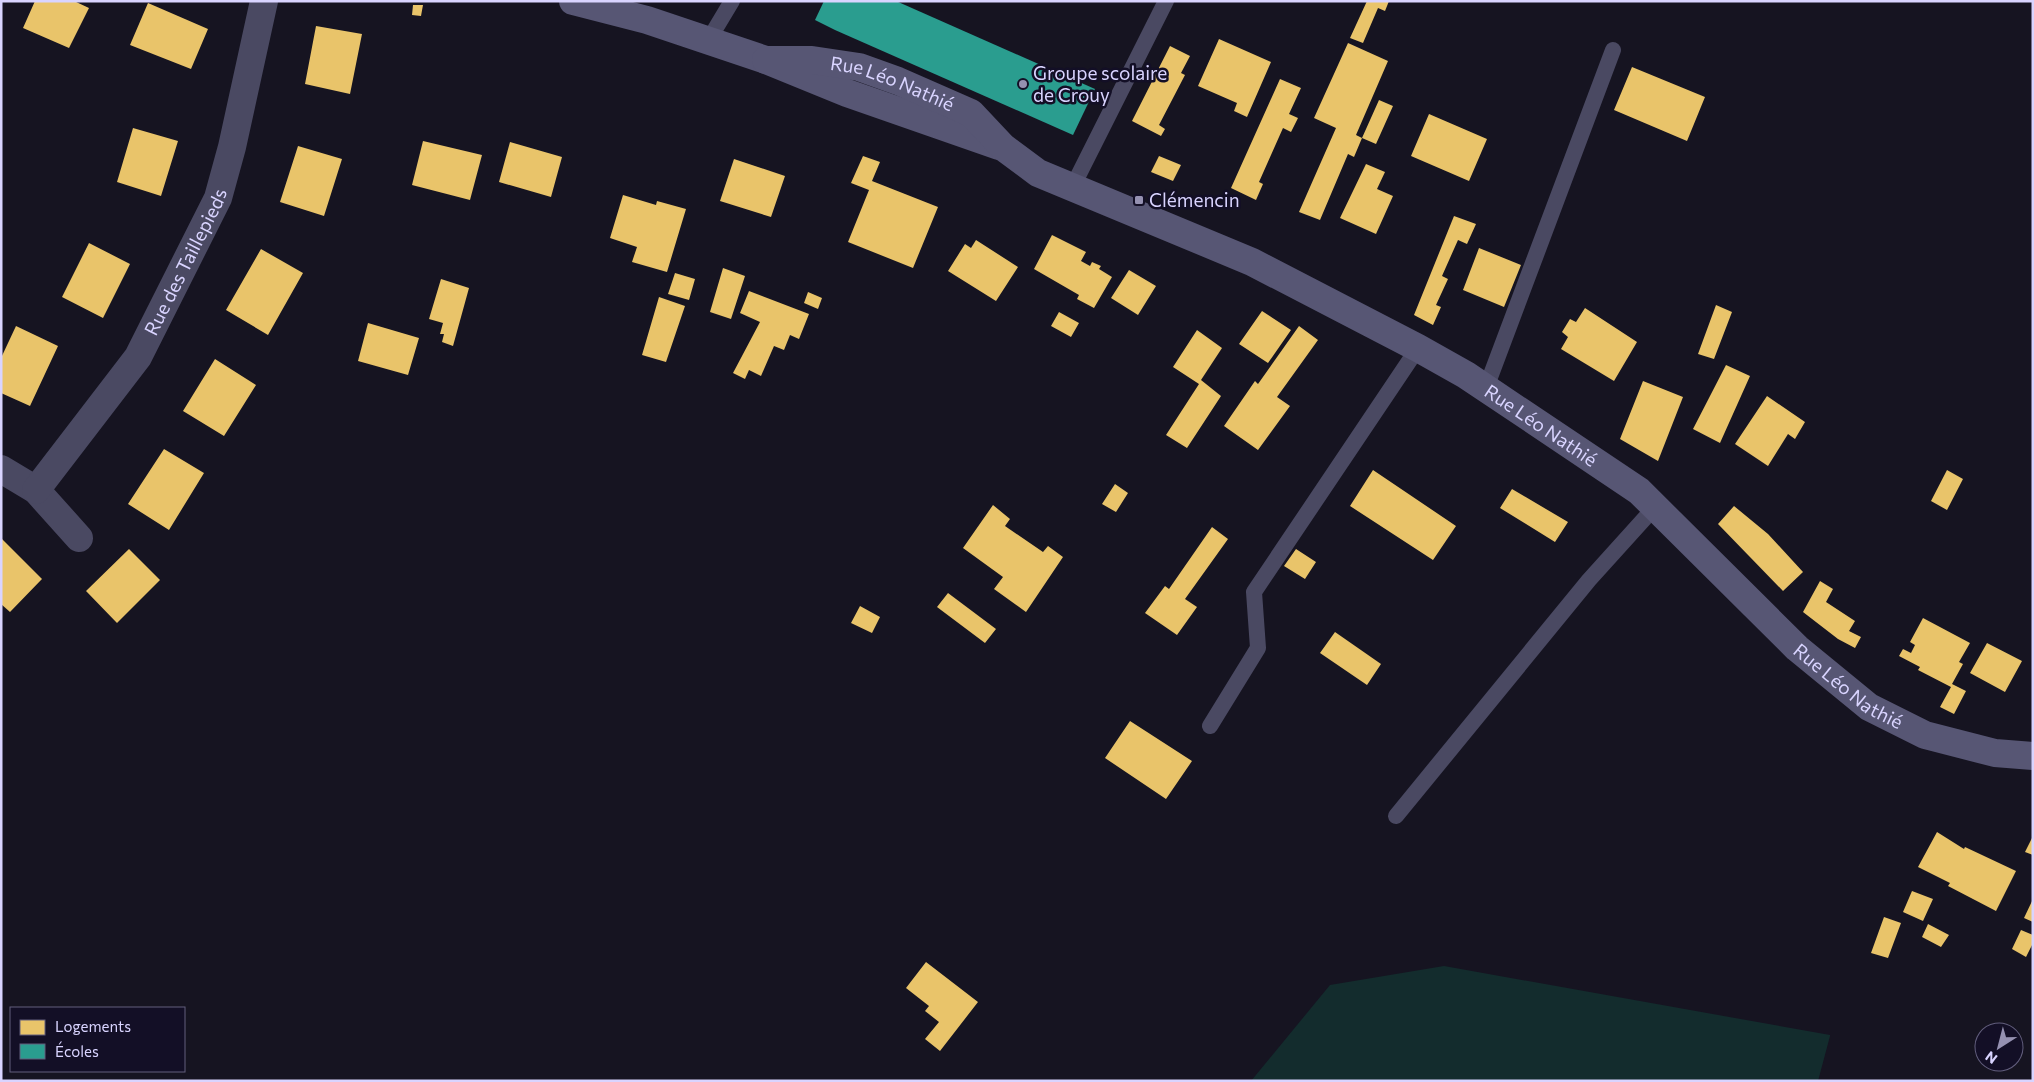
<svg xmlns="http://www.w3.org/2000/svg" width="2034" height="1082" viewBox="0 0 2034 1082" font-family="Commissioner,sans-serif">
<rect width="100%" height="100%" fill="#161421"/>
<path fill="#132c2d" d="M1444 966 1830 1035V1036L1818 1081H1251L1330 985Z"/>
<path fill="#e9c46a" d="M35 1H74L89 8 69 48 23 28Z
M1367 1H1389L1385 11 1378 8 1363 43 1350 38Z
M148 3 208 29 191 69 130 45Z
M413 5H423L421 16 412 15Z
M316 26 362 34 350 94 305 84Z
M1219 39 1271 62 1247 117 1234 111 1237 103 1198 86Z
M1348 43 1388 61 1356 135 1362 138 1379 100 1393 106 1376 144 1362 138 1354 157 1348 154 1320 220 1299 212 1336 128 1314 118Z
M1170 46 1190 56 1181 73 1185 75 1159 125 1165 129 1161 136 1132 121Z
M1632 67 1705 97 1687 141 1614 110Z
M1280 79 1301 88 1289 114 1298 118 1291 132 1283 128 1259 182 1263 184 1256 200 1231 188Z
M1429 114 1487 139 1469 181 1411 156Z
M133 128 178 141 161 196 117 182Z
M423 141 482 155 470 200 412 185Z
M510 142 562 157 551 197 499 182Z
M298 146 342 159 324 216 280 202Z
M863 156 880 162 872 181 938 207 913 268 848 242 869 190 851 183Z
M1159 156 1181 165 1173 181 1151 172Z
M734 159 785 176 771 217 720 201Z
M1366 164 1385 172 1377 189 1393 196 1376 234 1340 218Z
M623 195 656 205 657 201 686 209 667 272 632 262 637 247 610 238Z
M1454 216 1476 224 1467 244 1458 240 1442 276 1448 279 1436 305 1441 307 1433 325 1414 315Z
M1052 235 1086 252 1081 261 1090 266 1092 262 1101 266 1099 269 1112 277 1094 308 1077 299 1079 295 1034 269Z
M976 240 1018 267 996 301 948 271 965 244 971 248Z
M89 243 130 264 103 318 62 297Z
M1479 248 1521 265 1504 307 1463 290Z
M261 249 303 273 268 335 226 310Z
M723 268 745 276 731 319 710 312Z
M1129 270 1156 286 1138 315 1111 298Z
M675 273 695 279 689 300 668 294Z
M441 279 469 288 453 346 442 342 444 334H440L443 323 429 319Z
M749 291 809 314 799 339 790 335 784 350 774 346 761 376 749 370 745 379 733 373 760 322 740 313Z
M808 292 822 298 818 309 804 303Z
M659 297 685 306 666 362 642 355Z
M1716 305 1732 312 1714 359 1698 354Z
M1585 308 1637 342 1614 381 1561 349 1568 337 1562 332 1570 319 1576 322Z
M1262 311 1291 330 1268 363 1239 344Z
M1059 312 1079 323 1071 337 1051 326Z
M368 323 419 338 408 375 358 361Z
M16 326 58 346 30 406 1 393V358Z
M1299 326 1318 340 1277 397 1290 406 1258 450 1224 426 1255 381 1258 384Z
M1197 330 1222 348 1201 380 1221 396 1187 448 1166 435 1199 384 1173 367Z
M215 359 256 385 224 436 183 411Z
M1726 365 1750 376 1720 443 1693 429Z
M1643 381 1683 397 1658 461 1620 439Z
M1767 396 1805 422 1795 439 1788 434 1768 466 1735 444Z
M164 449 204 473 169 530 128 504Z
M1373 470 1456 526 1433 560 1350 506Z
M1947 470 1963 479 1947 510 1931 501Z
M1115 484 1128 493 1116 512 1102 504Z
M1512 489 1568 522 1555 542 1500 508Z
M993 505 1010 519 1005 526 1043 552 1048 546 1063 557 1026 612 994 589 1003 577 963 548Z
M1734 506 1768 534 1803 572 1783 591 1718 524Z
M1212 527 1228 539 1185 599 1197 607 1177 635 1145 613 1165 586 1169 589Z
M1 538 42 579 10 612 1 604Z
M129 549 160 580 117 623 86 591Z
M1296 549 1316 562 1305 579 1284 566Z
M1820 581 1833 589 1826 602 1855 621 1849 631 1861 637 1855 648 1838 639 1803 612Z
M948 593 996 629 985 643 937 607Z
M860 606 880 617 872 633 851 623Z
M1923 618 1970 643 1959 662 1963 664 1952 684 1966 691 1954 714 1940 707 1951 687 1918 670 1920 667 1899 656 1903 649 1911 653 1915 645 1910 642Z
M1335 632 1381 664 1367 685 1320 653Z
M1987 643 2022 661 2005 692 1970 673Z
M1130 721 1192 761 1166 799 1105 758Z
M1937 832 1964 849 1965 847 2016 871 1996 911 1948 886 1950 883 1918 867Z
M2033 836V855L2025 852Z
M1912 891 1933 899 1923 921 1903 912Z
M2033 899V922L2024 918Z
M1884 917 1901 923 1888 958 1871 953Z
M1928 924 1949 935 1941 947 1922 937Z
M2021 930 2033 935V943L2026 957 2012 949Z
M926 962 978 1002 940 1051 925 1039 939 1022 925 1011 929 1006 906 988Z"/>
<path fill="#2a9d8f" d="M824 1H896L1095 89 1073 135 835 30 815 20Z"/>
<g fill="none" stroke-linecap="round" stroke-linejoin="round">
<path stroke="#4a4962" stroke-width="16" d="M708 41 732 1
M1072 188 1166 1
M1486 388 1613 50
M1210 726 1258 648 1254 592 1418 348
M1396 816 1589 580 1655 507"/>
<g stroke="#4a4962" stroke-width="28">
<path d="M1 469 36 490 79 538"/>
<path id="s1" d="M36 490 138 357 218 198 232 147 264 1"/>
</g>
<g stroke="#575674" stroke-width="28">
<path d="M573 1 647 20 766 60 847 93 999 146"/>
<path id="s2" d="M766 60H812L859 67 898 81 971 113 1003 147 1038 173 1252 262 1418 348 1466 375 1639 491 1797 648 1869 707 1925 735 1995 753 2033 756"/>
</g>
</g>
<g fill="#9591b1" stroke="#130f26" stroke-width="2">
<circle cx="1023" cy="84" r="5"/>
<rect x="1134" y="195" width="10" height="10" rx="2.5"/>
</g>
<g text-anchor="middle" stroke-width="5" stroke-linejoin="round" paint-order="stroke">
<g font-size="19" fill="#d9d4ff" stroke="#130f26" text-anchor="start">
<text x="1033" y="80">Groupe scolaire<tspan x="1033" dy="22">de Crouy</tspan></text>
<text x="1149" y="207">Clémencin</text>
</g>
<g font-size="19" fill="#d9d4ff" stroke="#130f26">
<text dy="7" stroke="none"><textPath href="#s2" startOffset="130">Rue Léo Nathié</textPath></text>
<text dy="7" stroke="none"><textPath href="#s1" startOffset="274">Rue des Taillepieds</textPath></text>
<text dy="7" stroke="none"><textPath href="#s2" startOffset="869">Rue Léo Nathié</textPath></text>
<text dy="7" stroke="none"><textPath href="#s2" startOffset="1274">Rue Léo Nathié</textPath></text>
</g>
</g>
<rect width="2034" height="1082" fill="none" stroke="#d9d4ff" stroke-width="5"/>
<rect x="10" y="1007" width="175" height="65" fill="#130f26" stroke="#625e7d"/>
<rect x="20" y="1020" width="25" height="15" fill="#e9c46a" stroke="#625e7d"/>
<text x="55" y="1032" font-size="15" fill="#d9d4ff">Logements</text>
<rect x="20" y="1044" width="25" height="15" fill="#2a9d8f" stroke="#625e7d"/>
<text x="55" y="1057" font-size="15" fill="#d9d4ff">Écoles</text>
<g transform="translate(1999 1047) rotate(216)"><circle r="24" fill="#130f26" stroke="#625e7d"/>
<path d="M0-4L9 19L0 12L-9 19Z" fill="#9591b1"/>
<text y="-8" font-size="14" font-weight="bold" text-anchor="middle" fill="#d9d4ff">N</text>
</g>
</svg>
